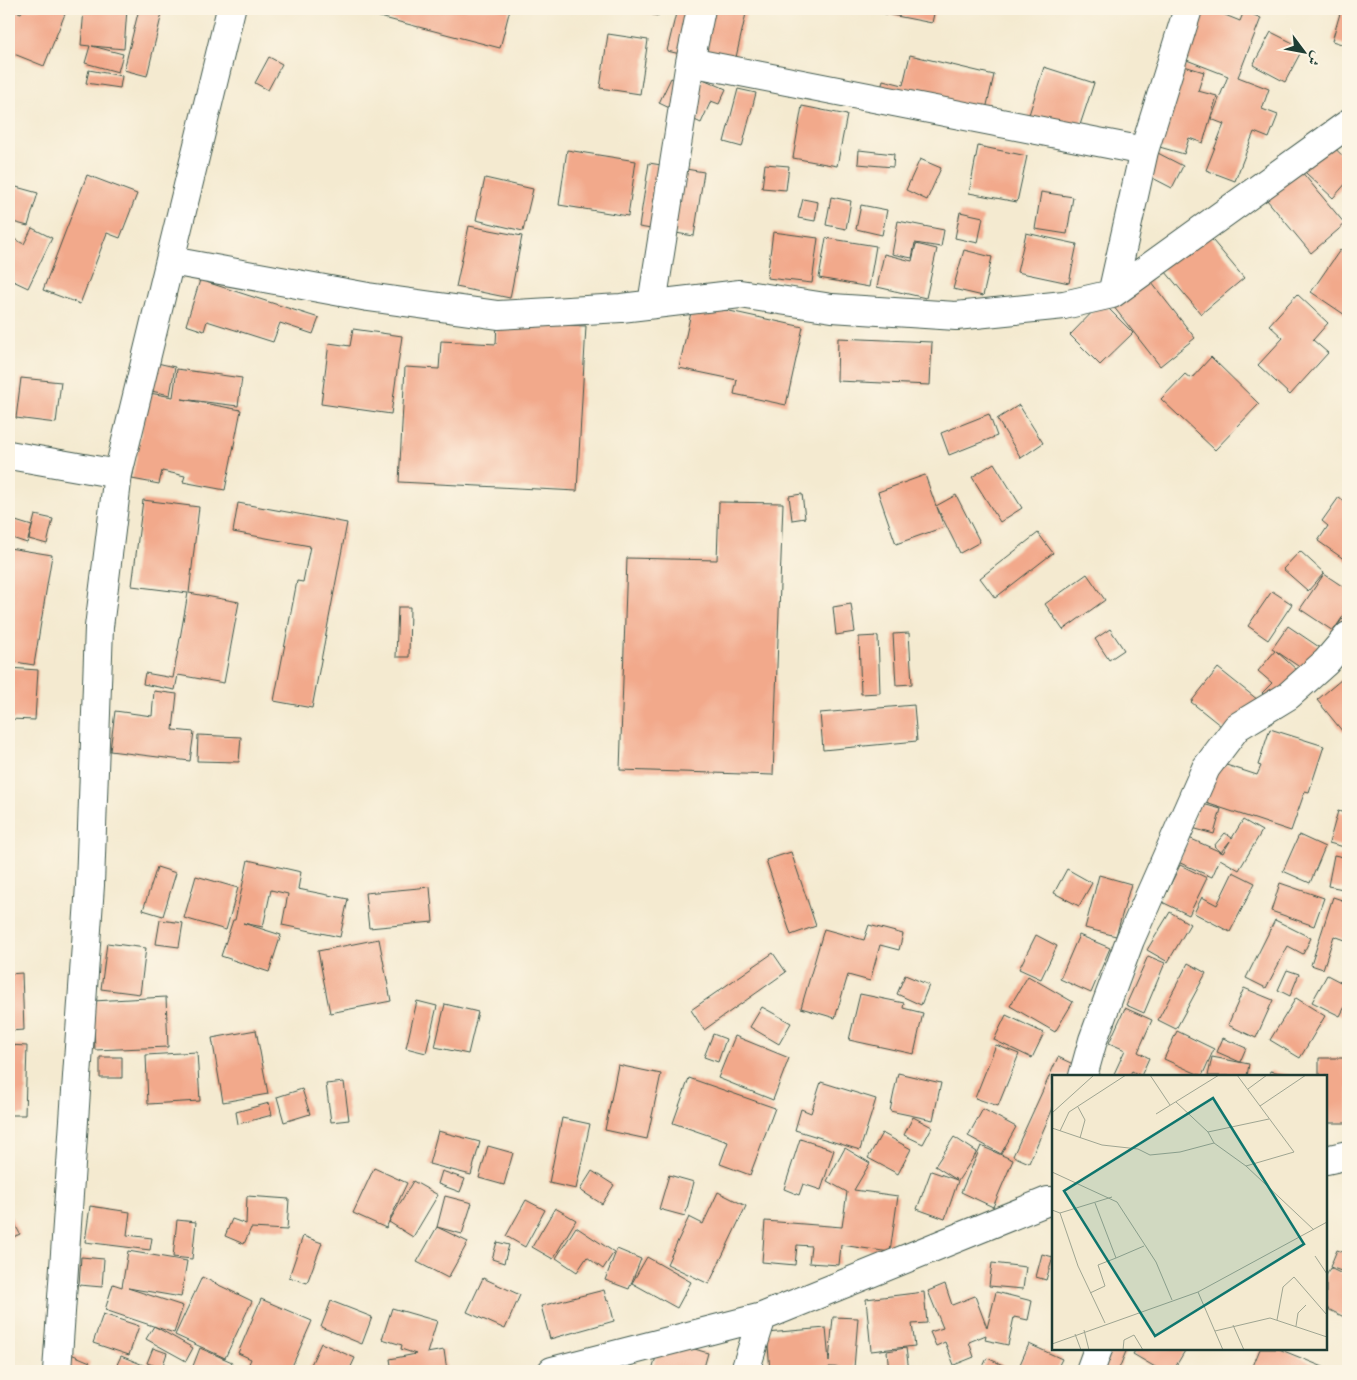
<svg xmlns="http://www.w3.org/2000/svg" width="1357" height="1380" viewBox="0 0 1357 1380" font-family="'Libre Bodoni',Amiri,serif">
<rect width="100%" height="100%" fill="#fcf5e5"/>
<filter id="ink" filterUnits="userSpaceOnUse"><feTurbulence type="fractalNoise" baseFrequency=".02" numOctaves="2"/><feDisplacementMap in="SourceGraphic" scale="10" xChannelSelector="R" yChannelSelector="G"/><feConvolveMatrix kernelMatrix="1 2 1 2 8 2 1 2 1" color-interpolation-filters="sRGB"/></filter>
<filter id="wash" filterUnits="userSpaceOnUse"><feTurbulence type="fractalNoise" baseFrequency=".0096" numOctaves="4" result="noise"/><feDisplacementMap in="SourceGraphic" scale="20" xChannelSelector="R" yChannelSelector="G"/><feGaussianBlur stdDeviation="1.12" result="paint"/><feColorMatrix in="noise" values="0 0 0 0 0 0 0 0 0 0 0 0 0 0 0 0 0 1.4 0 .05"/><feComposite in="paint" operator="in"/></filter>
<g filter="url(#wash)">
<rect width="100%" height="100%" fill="#f4ead0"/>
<g id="blocks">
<path fill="#f2a98b" d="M9 9 21 13 23 9H67L44 66 9 52Z
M84 9H127L124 49 92 46 123 54 118 72 85 63 90 46 81 45Z
M139 9H163L147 76 124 70Z
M349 9H510L500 48Z
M628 9H660L658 16Z
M677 9H747L734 66 667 51Z
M877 9H935L932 23 876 12Z
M1183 9H1210L1240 21 1244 11 1261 18 1238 77 1269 89 1262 109 1278 115 1269 138 1254 132 1235 181 1206 170 1224 124 1211 119 1228 76 1166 52Z
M1341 10 1348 13V46L1332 41Z
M1271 32 1303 48 1285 82 1253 65Z
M608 34 648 40 640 94 600 88Z
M910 55 994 75 984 118 880 94 883 80 903 85Z
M269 57 282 64 268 90 255 83Z
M1171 62 1204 72 1198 91 1217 96 1203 143 1189 138 1184 154 1142 142Z
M1044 67 1094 83 1076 137 1027 121Z
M89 70 122 76 120 88 86 83Z
M671 78 697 91 703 79 726 89 719 104 711 101 701 123 659 103Z
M738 89 756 93 742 147 724 142Z
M802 106 847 115 837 166 793 158Z
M1320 134 1348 161V181L1333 198 1294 162Z
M978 146 1027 156 1017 202 969 193Z
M567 150 636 161 628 216 559 205Z
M859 150 894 154 893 167 858 164Z
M1154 151 1183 166 1172 188 1143 173Z
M920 159 941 168 927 200 906 190Z
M1291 159 1345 224 1311 253 1257 188Z
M649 163 704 172 694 236 639 227Z
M765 164 789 166 786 190 762 188Z
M87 175 137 194 120 238 107 233 80 304 43 290Z
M485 178 533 189 523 231 476 220Z
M9 185 38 193 28 226 9 221Z
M1041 192 1073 197 1067 234 1035 229Z
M831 197 851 201 846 229 826 225Z
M803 199 818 202 815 221 798 218Z
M861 205 887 210 882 235 856 229Z
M960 212 983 217 978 243 955 238Z
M898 221 944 230 941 247 915 243 912 258 892 254Z
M469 226 522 236 510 298 456 287Z
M32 228 52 238 28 288 9 279V240L10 237 24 244Z
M1203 229 1244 278 1201 314 1160 265Z
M773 232 818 238 812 283 767 278Z
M1026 233 1077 244 1069 283 1017 272Z
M826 238 876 246 869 287 819 278Z
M916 244 937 249 926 298 877 287 884 254 912 261Z
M964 250 992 257 983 296 953 289Z
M1340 250 1348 256V317L1311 292Z
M1141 269 1195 338 1160 366 1106 297Z
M200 280 319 318 313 334 280 323 273 342 207 321 204 331 186 325Z
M1297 294 1328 323 1313 340 1328 353 1290 395 1258 365 1283 338 1269 325Z
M1102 302 1133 333 1100 365 1070 335Z
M693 303 803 327 786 405 734 394 737 380 679 368Z
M497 322 586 326 577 491 399 482 405 367 439 369 441 341 496 344Z
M353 329 402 336 391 414 321 404 329 343 350 346Z
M838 338 932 342 930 385 837 381Z
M1211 357 1259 404 1215 450 1161 399 1185 374 1191 379Z
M148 361 175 367 170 395 142 389Z
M177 369 242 378 238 406 182 399 241 410 225 490 183 482 185 476 162 471 159 484 132 479 149 393 173 397Z
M21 378 61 382 56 423 16 418Z
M1019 405 1043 443 1021 458 997 419Z
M989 414 997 436 949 455 941 433Z
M994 463 1022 508 1000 522 972 477Z
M925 475 936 506 956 495 980 542 960 553 937 507 944 527 896 544 878 492Z
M802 494 805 518 792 520 789 496Z
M1339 497 1348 504V562L1318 541 1328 526 1322 521Z
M143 500 199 507 189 593 239 602 224 683 178 675 175 690 143 684 145 673 173 678 188 593 132 586Z
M719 502 783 503 773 775 620 770 627 558 717 560Z
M238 503 347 523 312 708 274 701 297 581 303 582 310 546 233 532Z
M35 515 53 519 47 544 29 539Z
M9 519 32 526 27 543 9 537Z
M1038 533 1053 553 995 598 980 578Z
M9 548 52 555 34 665 9 661Z
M1300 551 1324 573 1308 591 1283 569Z
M1087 574 1105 600 1063 630 1045 604Z
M1324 574 1348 590V609L1333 631 1300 609Z
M1272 591 1292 604 1268 640 1248 626Z
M851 604 855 632 836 635 833 607Z
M398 607H410L409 657H396Z
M1342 619 1348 623 1320 681 1276 651 1308 680 1282 710 1262 693 1272 683 1258 671 1275 651 1272 649 1288 626 1322 649Z
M1110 629 1124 650 1109 660 1095 639Z
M909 633 912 684 896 685 893 634Z
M878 636 880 693 861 694 859 637Z
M9 668 38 670 35 720 9 719Z
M1218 668 1268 708 1241 742 1191 702Z
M1348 674V727L1343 732 1317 700Z
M154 691 177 694 173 730 194 732 190 761 110 751 115 711 152 716Z
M914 705 917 741 823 750 820 713Z
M1270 729 1324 746 1309 792 1305 791 1291 831 1203 802 1217 762 1257 775 1261 766 1258 765Z
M198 735 241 737 239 762 197 761Z
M1199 803 1221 809 1214 834 1192 828Z
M1338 811 1348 814V848L1329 843Z
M1243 820 1262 831 1239 870 1220 859 1212 877 1178 862 1189 838 1223 853 1230 841 1221 852 1214 846 1225 833 1232 838Z
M1299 835 1325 847 1310 883 1283 871Z
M791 852 816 926 791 935 766 860Z
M1334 855 1348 858V890L1328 886Z
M248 860 301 872 298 889 348 899 340 937 282 925 288 894 271 890 263 927 243 923 281 935 269 972 221 956 233 920H235Z
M1180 865 1207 878 1189 915 1162 902Z
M157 867 176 873 163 916 143 910Z
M1067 869 1092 883 1079 906 1054 893Z
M1233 872 1255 883 1230 932 1194 913 1202 897 1217 905Z
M1099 875 1131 884 1116 936 1085 928Z
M196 876 238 888 226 930 184 918Z
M1280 883 1324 898 1314 926 1271 911Z
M430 887 433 922 369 928 365 893Z
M1333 897 1348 902V941L1334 936 1323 969 1311 965Z
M1170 912 1190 924 1168 962 1147 950Z
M160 920 183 923 179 947 156 944Z
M1275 920 1311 938 1303 954 1288 946 1266 988 1246 978Z
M869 925 903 934 899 950 880 945 870 981 848 975 835 1018 801 1008 824 929 864 940Z
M1036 935 1057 946 1041 979 1019 969Z
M1079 935 1110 948 1091 993 1060 979Z
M379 939 391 1001 330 1013 318 951Z
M107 943 146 948 140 994 101 989Z
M773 953 786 972 704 1030 691 1010Z
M1148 956 1165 963 1144 1013 1126 1005Z
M1188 963 1206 973 1176 1029 1158 1020Z
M1287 970 1299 974 1290 996 1278 990Z
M22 973 24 1030 9 1031V974Z
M905 975 929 985 921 1005 897 994Z
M1327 975 1348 986V1001L1340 1016 1312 1002Z
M1028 976 1073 1002 1055 1032 1010 1006Z
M1244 988 1273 1000 1256 1038 1228 1025Z
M860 994 904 1003 903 1008 923 1013 914 1054 849 1040Z
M166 997 168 1047 95 1050 93 1001Z
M1296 998 1325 1016 1300 1058 1270 1040Z
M417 1001 437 1006 426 1053 406 1048Z
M445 1004 478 1012 468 1054 435 1047Z
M762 1007 791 1023 779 1044 750 1027Z
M1125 1008 1152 1020 1138 1052 1149 1058 1141 1076 1132 1071 1129 1076H1113L1125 1050 1109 1043Z
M1006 1015 1044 1033 1032 1058 994 1040Z
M256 1030 268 1094 223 1102 212 1038Z
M1177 1031 1214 1049 1202 1076 1164 1059Z
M713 1034 726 1039 718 1062 704 1057Z
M735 1036 789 1058 773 1100 718 1078Z
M1223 1038 1246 1048 1240 1062 1217 1052Z
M9 1045 27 1046 25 1115H9Z
M996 1045 1019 1054 998 1106 975 1098Z
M197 1052 200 1101 148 1104 146 1055Z
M100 1057H122V1078H100Z
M1058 1057 1073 1064 1068 1076H1053V1108L1029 1163 1013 1156Z
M1212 1057 1249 1064 1247 1076H1208Z
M1319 1058H1348V1123H1326V1076H1319Z
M618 1065 661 1074 647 1139 605 1130Z
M1270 1071 1290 1075V1076H1269Z
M898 1073 941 1083 933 1120 890 1111Z
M689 1078 775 1108 750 1175 720 1164 728 1142 673 1123Z
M344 1082 349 1120 331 1122 326 1084Z
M821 1082 876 1099 860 1150 795 1130 801 1109 811 1113Z
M302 1089 310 1114 284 1122 277 1097Z
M269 1103 272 1115 238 1124 236 1112Z
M983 1109 1016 1127 1001 1154 968 1136Z
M913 1117 932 1127 923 1144 904 1135Z
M562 1118 590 1124 576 1189 549 1183Z
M438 1131 480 1142 471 1175 429 1164Z
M882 1133 911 1149 898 1174 868 1158Z
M954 1137 977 1152 958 1181 945 1219 917 1209 931 1171 957 1180 935 1166Z
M800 1139 834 1150 821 1190 803 1184 799 1195 784 1189Z
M488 1146 513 1153 504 1185 479 1178Z
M981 1146 1013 1160 993 1207 961 1192Z
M845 1148 870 1163 854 1190 898 1196 890 1252 841 1245 839 1265 809 1263 811 1246 797 1245 795 1265 762 1262 765 1221 842 1227 847 1192 827 1181Z
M374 1168 407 1183 386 1228 353 1213Z
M442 1171 465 1179 460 1192 438 1184Z
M592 1171 614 1185 602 1204 580 1190Z
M669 1175 694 1182 685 1216 659 1209Z
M413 1181 438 1195 413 1237 389 1222Z
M718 1192 746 1206 709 1284 667 1264 689 1217 703 1224Z
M247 1196 289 1199 287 1230 251 1228 244 1244 225 1236 232 1219 246 1224Z
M445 1196 472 1203 462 1234 437 1227 468 1242 448 1278 417 1262 437 1227Z
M526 1200 545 1210 525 1247 506 1236Z
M90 1206 130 1212 127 1235 152 1238 150 1250 85 1242Z
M555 1208 576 1220 553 1259 532 1247Z
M9 1213 20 1234 9 1239Z
M177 1220 196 1222 192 1259 173 1257Z
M576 1227 614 1252 603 1269 587 1257 577 1272 556 1258Z
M303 1236 322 1243 307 1283 289 1277Z
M497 1242 509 1245 504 1263 492 1259Z
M617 1249 641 1259 629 1289 605 1280Z
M1337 1250 1348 1254V1259L1344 1272 1330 1267Z
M128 1251 187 1261 181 1297 128 1288 183 1306 174 1333 105 1310 113 1284 122 1287Z
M1042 1254 1053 1257 1046 1280 1036 1277Z
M81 1257 104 1259 102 1287 79 1285Z
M647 1257 691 1282 677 1308 632 1283Z
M992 1263 1026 1267 1023 1289 989 1286Z
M1330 1268 1348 1277V1308L1344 1317 1326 1308V1276Z
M202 1277 252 1301 225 1358 175 1335Z
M483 1278 520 1295 505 1329 467 1312Z
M945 1284 952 1305 975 1296 987 1328 996 1292 1032 1301 1028 1320 1014 1317 1008 1345 985 1340 986 1335 969 1342 974 1357 954 1365 945 1342 936 1346 930 1332 943 1328 928 1291Z
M604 1290 607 1301 609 1300 614 1321 550 1339 541 1306Z
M924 1292 927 1323 912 1324 915 1346 871 1351 866 1299Z
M261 1299 312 1321 290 1371H246L251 1359 238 1353Z
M331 1301 372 1317 362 1344 321 1327Z
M392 1308 437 1321 427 1353 444 1350 447 1371H392L390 1359 416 1354 401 1349 402 1345 382 1339Z
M103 1314 139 1326 129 1355 93 1343Z
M833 1317 858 1318 854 1368 829 1367 830 1371H786V1369L770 1371 767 1333 826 1328 829 1362Z
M154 1326 193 1348 186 1361 146 1339Z
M661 1339 708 1353 703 1371H652Z
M321 1343 355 1358 349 1371H308Z
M1029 1344 1062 1359 1056 1371H1017Z
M153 1348 167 1353 162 1368 147 1363Z
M200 1348 232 1362 228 1371H206L193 1366Z
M906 1348 909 1371H889L887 1351Z
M1096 1349H1127L1118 1371H1112L1090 1362Z
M1136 1349H1186L1173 1371H1162L1133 1354Z
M1260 1349H1279L1333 1371H1251Z
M71 1354 90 1362 87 1371H64Z
M121 1356 158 1371H114Z
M987 1358 1012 1369 1010 1371H981Z"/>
</g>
</g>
<g filter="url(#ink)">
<use href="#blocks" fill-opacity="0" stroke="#3f574b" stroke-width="1"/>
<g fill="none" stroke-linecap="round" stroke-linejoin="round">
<g stroke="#3f574b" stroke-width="30">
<path id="minor" d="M690 62 701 9
M171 261 368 297 498 315 621 308 740 294 832 308 956 316 1064 305 1112 294 1348 124
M1112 294 1144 151 1188 9
M652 304 690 62 1144 151
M1083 1076 1093 1040 1130 940 1206 768 1237 727 1288 696 1326 662 1348 636
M1326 1160 1348 1155
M552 1371 762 1317 1048 1201H1053
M745 1371 762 1317
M1090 1371 1098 1349"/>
</g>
<g stroke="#3f574b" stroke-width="30">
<path id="secondary" d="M9 455 118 474
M57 1371 90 885 99 627 118 474 231 9"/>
</g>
<use href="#minor" stroke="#fff" stroke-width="28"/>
<use href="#secondary" stroke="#fff" stroke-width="28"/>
</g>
</g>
<g transform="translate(1052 1075)">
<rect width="275" height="275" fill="#f4ead0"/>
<path fill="none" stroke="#9fa592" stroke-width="1" d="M98 0 118 30M185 0 242 77 194 91M196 14 215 0M124 27 156 57 162 68 194 91 262 155M208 31 254 0M26 32 33 45 28 63M0 38 42 0M104 39 167 0M0 53 50 70 86 74 98 80 128 77 162 68M8 56 17 37 74 0M156 57 217 44M0 97 65 127 104 187 120 225M43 128 64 183 92 171M0 135 8 138 60 122M8 138 26 191 53 248M263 181 275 199M146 217 171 275M38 218 53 211 46 190 64 183M225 245 231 212 242 202 275 240M181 250 192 275M244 251 246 238 254 230M32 255 37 275M163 256 218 243 275 262M23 259 29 275M0 269 146 217 275 147M71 275 72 265 82 260 91 275"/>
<path fill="#0f766e" fill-opacity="0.15" stroke="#0f766e" stroke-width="2.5" d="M161 23 252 169 103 261 12 116Z"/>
<rect width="275" height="275" fill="none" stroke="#1f3d34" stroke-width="2.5"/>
</g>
<rect width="1357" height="1380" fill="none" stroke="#fcf5e5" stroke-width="30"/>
<g transform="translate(1304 52) rotate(122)" stroke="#fcf5e5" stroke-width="4" paint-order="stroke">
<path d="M0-4L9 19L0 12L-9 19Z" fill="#1f3d34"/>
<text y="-8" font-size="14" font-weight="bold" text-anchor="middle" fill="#1f3d34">ش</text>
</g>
</svg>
